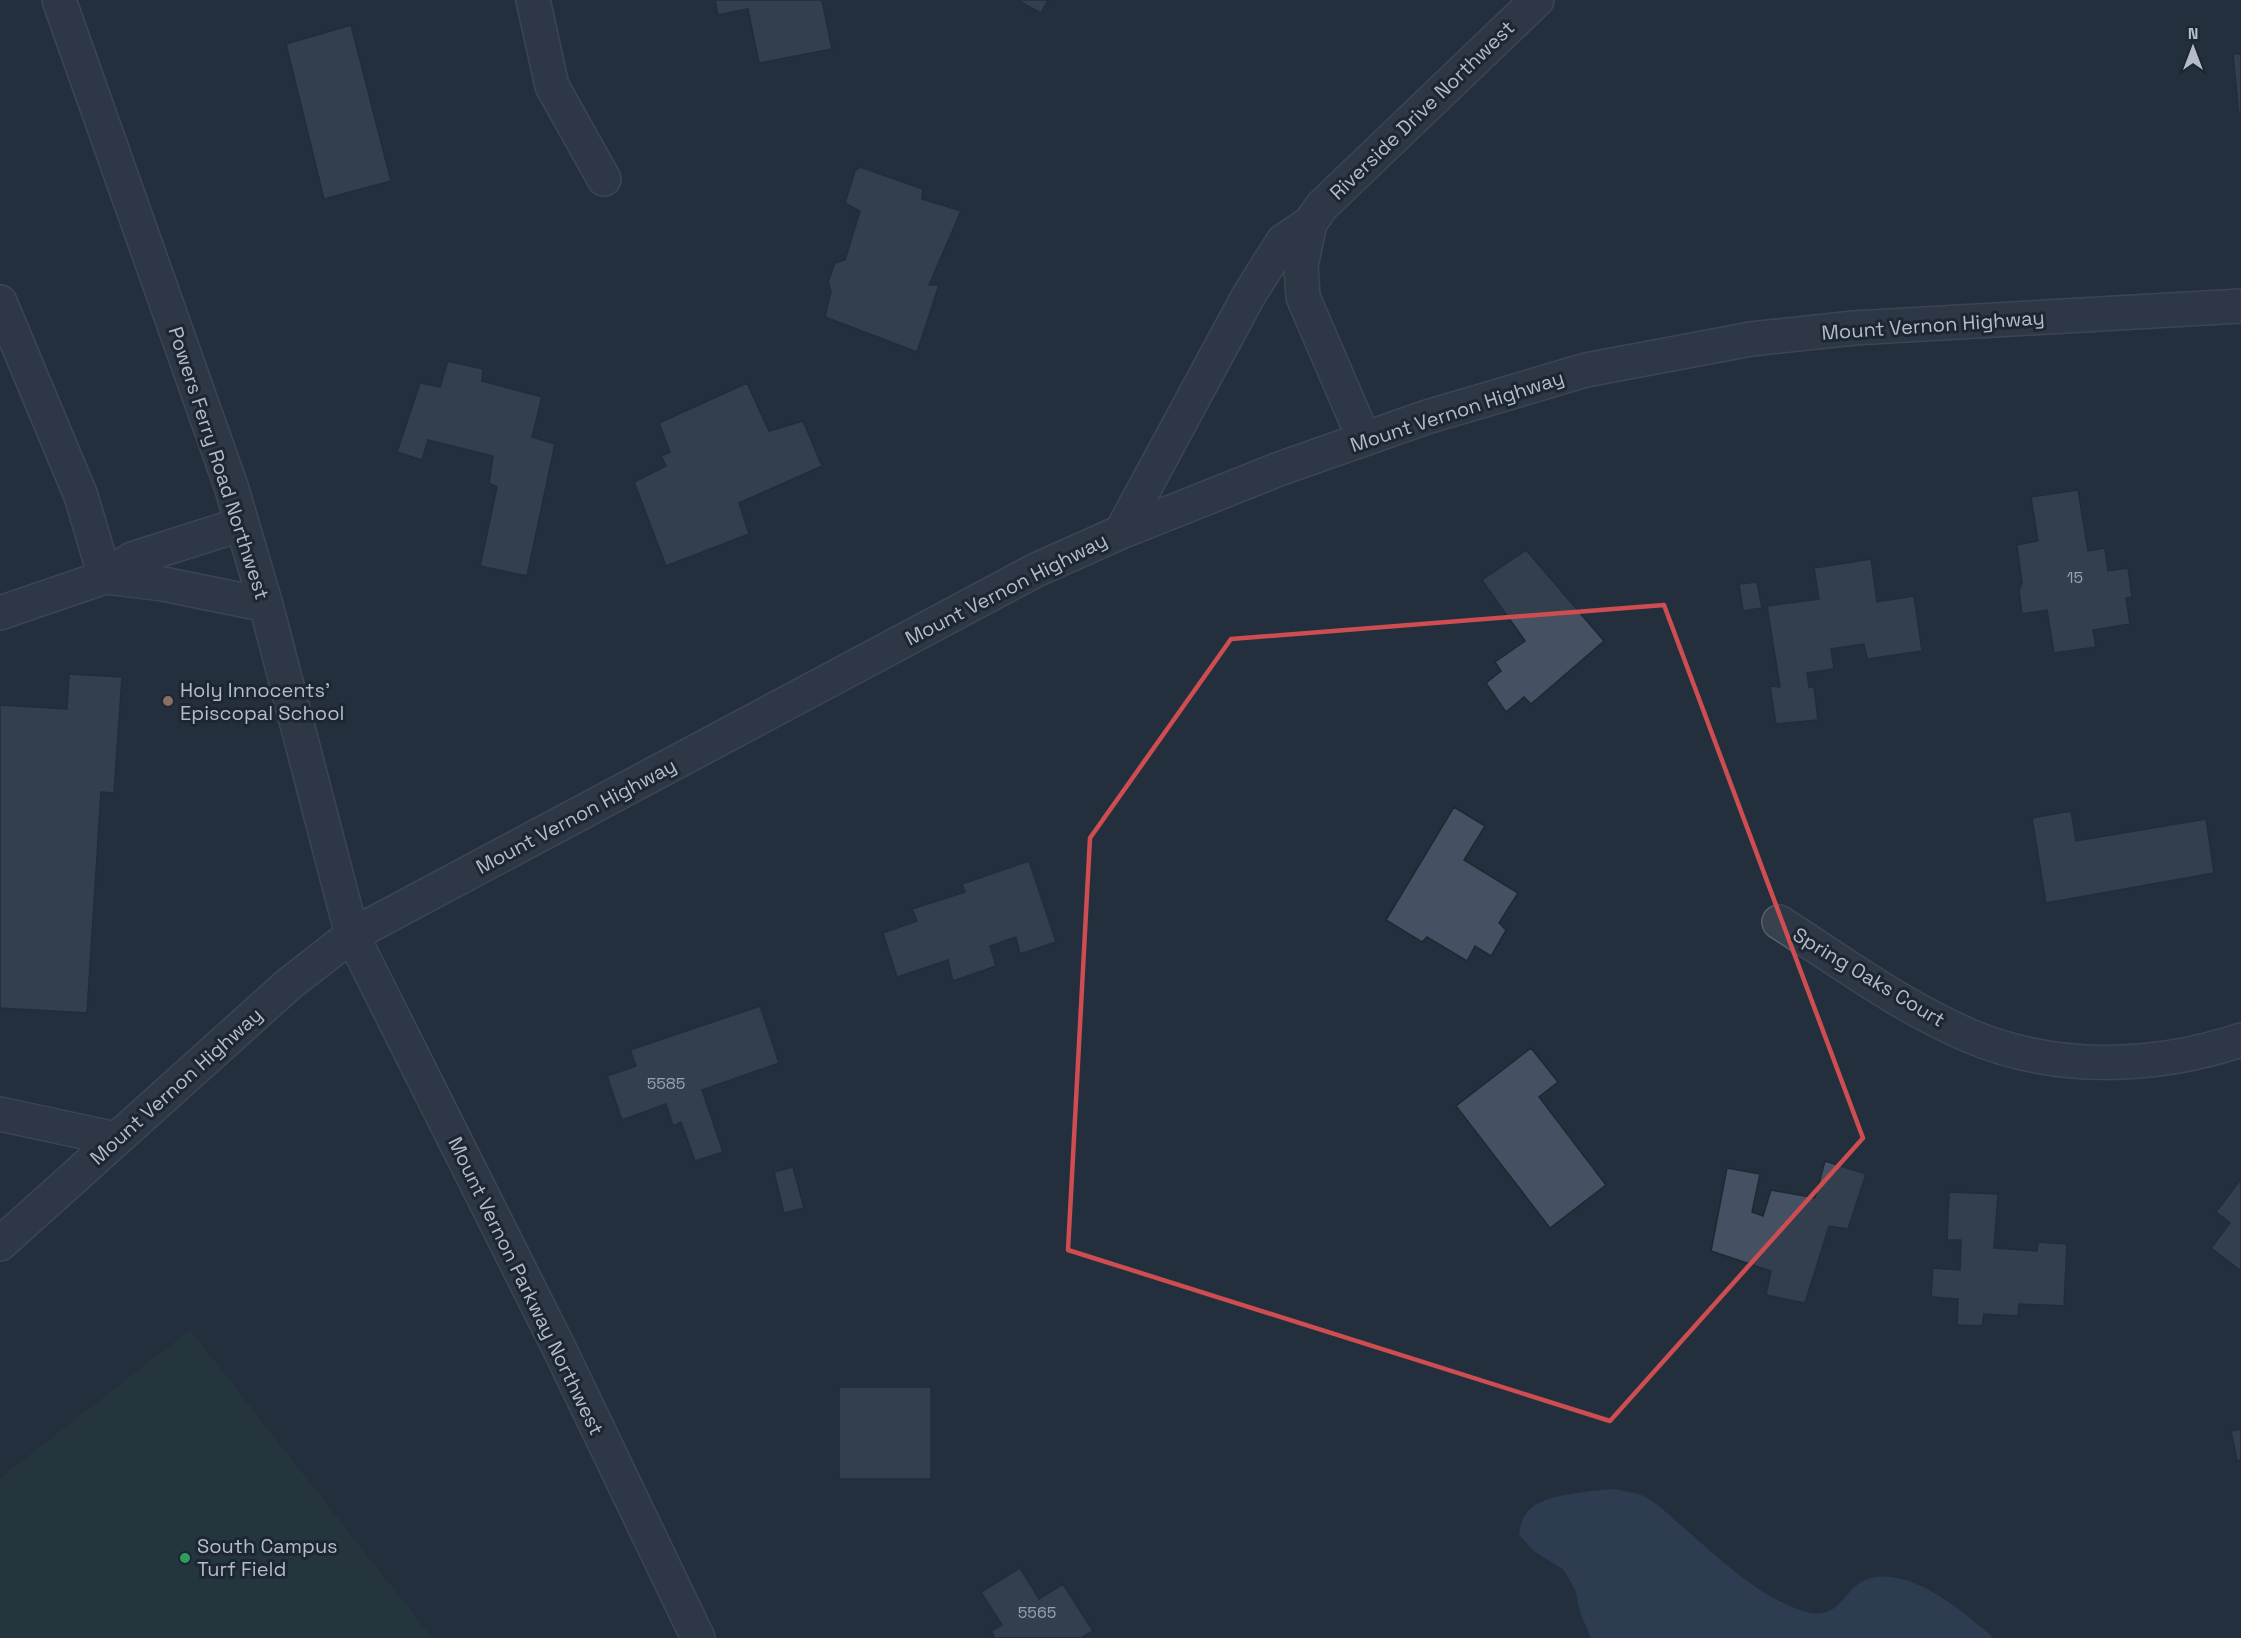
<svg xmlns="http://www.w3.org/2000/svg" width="2241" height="1638" viewBox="0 0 2241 1638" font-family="'Space Grotesk',sans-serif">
<rect width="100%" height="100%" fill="#242f3e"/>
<path fill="#263c3f" d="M190 1330 432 1638H0V1478Z"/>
<path fill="#394c67" d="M1614 1489C1623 1491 1633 1492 1641 1495 1656 1501 1672 1518 1684 1528 1719 1558 1758 1597 1803 1611 1842 1624 1842 1585 1871 1578 1914 1568 1964 1613 1994 1638H1591L1580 1612 1575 1589 1563 1569 1535 1552 1519 1535C1520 1525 1523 1516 1530 1509 1545 1494 1593 1491 1614 1489Z"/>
<path fill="#455162" stroke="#1f2835" stroke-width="1.5" d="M715 0H822L832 49 759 63 748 9 718 15Z
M1017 0H1048L1041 13Z
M351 25 391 181 324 199 286 44Z
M2233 54H2241V116H2239Z
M860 167 923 189 922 199 961 211 929 285H939L917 352 825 317 831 291 828 282 835 263 845 260 860 211 845 203 855 171Z
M448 361 483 369 482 381 542 397 532 437 555 444 527 576 480 566 497 487 489 483 493 456 428 440 422 460 397 452 420 383 440 387Z
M747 383 769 431 803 421 822 466 739 503 749 534 666 566 634 482 666 466 661 456 670 452 659 423Z
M2078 490 2088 551 2105 548 2108 571 2128 568 2132 597 2126 598 2130 624 2093 630 2096 647 2054 653 2047 610 2022 614 2019 590 2022 583 2017 545 2038 541 2031 497Z
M1526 550 1604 641 1531 704 1524 697 1506 712 1486 683 1501 671 1495 662 1525 641 1482 580Z
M1871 559 1877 602 1914 596 1922 651 1867 659 1864 644 1831 649 1834 669 1807 673 1809 687H1814L1818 720 1776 724 1770 686 1780 687 1767 606 1819 599 1814 568Z
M1757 582 1762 608 1743 611 1739 584Z
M69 674 122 677 114 793 101 792 87 1013 0 1008V705L67 709Z
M1454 807 1485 826 1464 860 1518 893 1499 923 1506 930 1491 956 1475 946 1467 961 1427 937 1422 942 1386 920Z
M2071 811 2076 841 2206 819 2214 873 2046 903 2032 818Z
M1029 861 1056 942 1020 954 1016 937 990 946 996 966 953 981 948 960 897 977 883 933 917 921 912 909 965 892 962 884Z
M760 1006 779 1063 702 1090 723 1152 695 1161 681 1122 673 1126 666 1104 622 1120 607 1076 636 1066 630 1050Z
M1531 1048 1558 1082 1539 1097 1606 1185 1550 1228 1456 1106Z
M1825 1161 1866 1174 1848 1229 1829 1226 1805 1303 1766 1295 1771 1271 1711 1251 1727 1168 1760 1174 1752 1212 1763 1216 1771 1190 1815 1198Z
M793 1167 804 1208 784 1213 774 1172Z
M2241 1179V1271L2211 1248 2230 1223 2216 1212Z
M1949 1192 1998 1194 1994 1248 2037 1251 2038 1242 2067 1244 2064 1306 2019 1304 2018 1316 1984 1314 1982 1326 1957 1325 1958 1299 1931 1297 1933 1268 1960 1270 1961 1240H1947Z
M839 1387H931V1479H839Z
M2241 1429V1460L2237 1461 2231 1431Z
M1020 1568 1039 1599 1063 1584 1093 1631 1081 1638H995L991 1631 1002 1625 981 1592Z"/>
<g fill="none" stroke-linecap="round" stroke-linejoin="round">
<g stroke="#565f6c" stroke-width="36">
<path id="minor" d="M59 0 231 486 266 605 352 935 561 1352 698 1638
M533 0 552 86 604 179
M1310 223 1301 266 1303 297 1364 439
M0 302 81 496 105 577
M1121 532 1249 295 1283 241 1310 223 1322 206 1537 0
M105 577 163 584 266 605
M0 613 105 577 132 559 242 524
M1779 922C1841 962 1902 1007 1970 1036 2056 1072 2154 1069 2241 1040
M0 1114 116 1139
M0 1244 289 984 352 935 1036 570 1121 532 1279 469 1427 417 1586 370 1751 339 1854 328 2241 306"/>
</g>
<use href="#minor" stroke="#38414e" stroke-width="33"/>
</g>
<path d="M0 0H2241V1638H0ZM1664 605 1863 1138 1610 1421 1068 1250 1090 838 1231 639Z" fill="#242f3e" fill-opacity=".55" fill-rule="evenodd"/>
<path fill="none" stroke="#ce4d50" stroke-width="4.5" stroke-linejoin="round" d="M1664 605 1863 1138 1610 1421 1068 1250 1090 838 1231 639Z"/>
<circle fill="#8d6e63" stroke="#1d2633" stroke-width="2" cx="168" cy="701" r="6"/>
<circle fill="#2e9e5b" stroke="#1d2633" stroke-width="2" cx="185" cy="1558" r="6"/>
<g text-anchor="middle" stroke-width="6" stroke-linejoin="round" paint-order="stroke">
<g font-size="16" fill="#98a1af">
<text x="2075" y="583">15</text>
<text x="666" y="1089">5585</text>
<text x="1037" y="1618">5565</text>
</g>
<g font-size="20" fill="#b4bcc9" stroke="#1d2633">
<text transform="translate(1422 110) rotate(-44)" y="7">Riverside Drive Northwest</text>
<text transform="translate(1933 325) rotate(-4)" y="7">Mount Vernon Highway</text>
<text transform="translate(1457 411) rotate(-18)" y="7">Mount Vernon Highway</text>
<text transform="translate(219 463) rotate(72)" y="7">Powers Ferry Road Northwest</text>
<text transform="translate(1006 589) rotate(-27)" y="7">Mount Vernon Highway</text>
<text transform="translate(576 816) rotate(-28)" y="7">Mount Vernon Highway</text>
<text transform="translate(1869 977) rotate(31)" y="7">Spring Oaks Court</text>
<text transform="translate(176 1086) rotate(-42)" y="7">Mount Vernon Highway</text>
<text transform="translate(526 1286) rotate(64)" y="7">Mount Vernon Parkway Northwest</text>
</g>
<g font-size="20" fill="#b4bcc9" stroke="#1d2633" text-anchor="start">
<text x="180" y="697">Holy Innocents'<tspan x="180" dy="23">Episcopal School</tspan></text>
<text x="197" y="1553">South Campus<tspan x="197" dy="23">Turf Field</tspan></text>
</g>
</g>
<g transform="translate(2193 48)" stroke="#1d2633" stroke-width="4.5" paint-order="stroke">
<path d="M0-4.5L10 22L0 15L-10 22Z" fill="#b4bcc9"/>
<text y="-9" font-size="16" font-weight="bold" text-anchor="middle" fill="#b4bcc9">N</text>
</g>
</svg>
